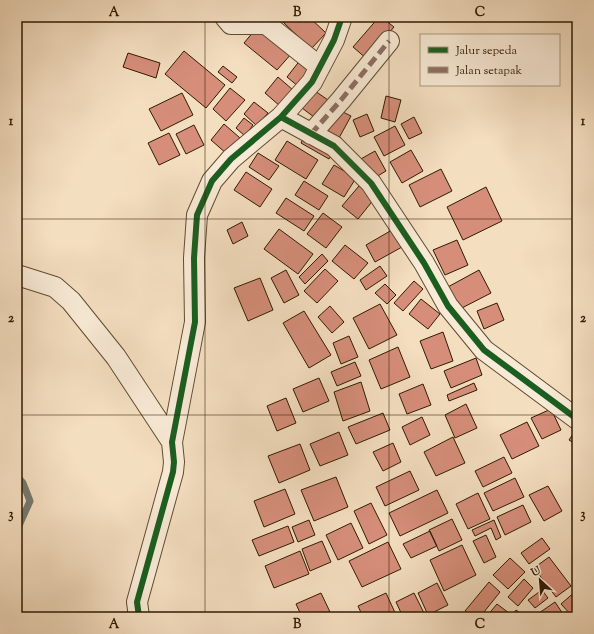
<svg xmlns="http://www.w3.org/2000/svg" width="594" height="634" viewBox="0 0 594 634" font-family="'Sorts Mill Goudy',serif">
<rect width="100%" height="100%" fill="#f4dec0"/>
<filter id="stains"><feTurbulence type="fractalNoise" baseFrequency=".005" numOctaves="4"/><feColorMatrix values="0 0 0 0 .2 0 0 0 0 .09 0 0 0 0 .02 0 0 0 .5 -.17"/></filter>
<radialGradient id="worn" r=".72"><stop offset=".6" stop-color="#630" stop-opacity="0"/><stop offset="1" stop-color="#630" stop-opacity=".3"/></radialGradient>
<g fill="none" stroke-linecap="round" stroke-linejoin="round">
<path stroke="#747a71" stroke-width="7" d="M17 476 23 483 30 501 17 530"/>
</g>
<path fill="#d68e7a" stroke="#301b00" d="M287 17H309L326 33 311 49 283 22Z
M379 17H381L394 27 367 59 353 47Z
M259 25 292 53 277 70 244 43Z
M184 51 225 85 206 108 165 74Z
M128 53 160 63 156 78 123 67Z
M301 59 314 70 299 87 287 77Z
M223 66 237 77 232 83 218 72Z
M278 77 293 90 280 106 265 93Z
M230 88 245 100 226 121 213 109Z
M315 91 331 102 318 120 302 108Z
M182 93 193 115 161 131 149 109Z
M386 96 401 100 395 122 381 118Z
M254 102 268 113 257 126 244 114Z
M337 109 351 116 339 138 326 131Z
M367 114 374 131 360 137 353 120Z
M414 117 422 133 409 139 401 124Z
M244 118 253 125 245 136 236 128Z
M224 124 240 138 227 154 211 140Z
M194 125 204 145 186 154 176 134Z
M395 126 405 145 384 156 374 137Z
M169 133 180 155 159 165 148 143Z
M305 135 334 151 329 159 301 143Z
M287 141 318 160 306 179 275 160Z
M411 150 423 171 402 183 390 162Z
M375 151 386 171 371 180 359 160Z
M258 153 279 166 269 180 249 167Z
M334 165 356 178 344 197 322 184Z
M441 169 452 191 420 207 409 185Z
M246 172 272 189 260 207 234 190Z
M304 181 328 196 319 210 295 195Z
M359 186 375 198 358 219 342 206Z
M486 187 502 221 463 240 447 207Z
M286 198 314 216 304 231 276 213Z
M323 213 342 227 326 248 307 234Z
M242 222 248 236 233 244 227 230Z
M279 229 313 254 298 274 264 249Z
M392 230 402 247 375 262 366 245Z
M457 240 468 265 445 275 433 250Z
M345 245 368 263 354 279 332 261Z
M322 254 328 261 305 284 299 277Z
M380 266 387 276 366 290 360 280Z
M325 269 338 281 317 303 304 291Z
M286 270 299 295 284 303 271 278Z
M479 270 491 293 458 310 446 288Z
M260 278 273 310 248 321 234 288Z
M414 281 423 289 403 311 394 303Z
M385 284 396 295 387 304 375 293Z
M421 299 440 314 428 329 409 314Z
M497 303 504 320 484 329 477 311Z
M380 304 397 335 369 349 353 318Z
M330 306 344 322 332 333 318 317Z
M304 311 331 355 309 368 283 323Z
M443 332 453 361 431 369 420 341Z
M349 336 358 357 341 364 333 343Z
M398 347 410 377 381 389 369 360Z
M476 358 482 375 451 388 444 371Z
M355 362 361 376 337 386 331 372Z
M319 378 329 401 303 412 293 389Z
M361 382 370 411 343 421 334 392Z
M474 383 477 390 449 401 447 395Z
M423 384 431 405 407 414 399 394Z
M286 398 296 423 277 431 267 406Z
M466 404 477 428 455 438 445 415Z
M551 409 561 430 542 439 531 418Z
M383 413 390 430 356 444 348 427Z
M422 417 430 435 410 445 402 427Z
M527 422 539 446 512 459 500 435Z
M577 428V445L569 440Z
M339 432 348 455 320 466 310 444Z
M453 437 465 463 436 476 424 452Z
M393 443 401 462 383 471 373 452Z
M300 444 310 470 279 483 268 456Z
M504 457 512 473 483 487 475 471Z
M410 471 419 490 385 506 376 487Z
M336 477 348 507 314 521 301 490Z
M515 478 524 497 493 511 484 493Z
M548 486 562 511 544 521 529 495Z
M285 489 295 514 264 527 254 501Z
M437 490 448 513 400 536 389 513Z
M478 493 490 519 468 529 456 504Z
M371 503 387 535 369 544 354 511Z
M523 505 531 522 505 535 497 517Z
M452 519 462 540 439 551 429 530Z
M309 520 315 535 298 542 292 527Z
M494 520 501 537 496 540 491 528 475 536 472 530Z
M351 523 363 548 338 560 326 535Z
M288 526 294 542 259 556 252 540Z
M430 531 437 546 411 558 403 544Z
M486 535 496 557 484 563 473 541Z
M542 538 550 549 529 564 521 553Z
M322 541 331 562 310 571 302 549Z
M388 542 401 569 362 587 349 561Z
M462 545 476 575 444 591 430 560Z
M300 551 309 574 274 588 265 566Z
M549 557 571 586 556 597 534 568Z
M510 558 525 572 508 589 493 575Z
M524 579 533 588 518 606 508 597Z
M489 582 500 592 480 617H472L465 611Z
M437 583 448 605 428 615 418 593Z
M542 590 548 598 535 608 528 600Z
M577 590V613L573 617 561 604Z
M321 593 330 612 320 617H302L296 604Z
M386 593 397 617H363L358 606Z
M414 593 424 613 416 617H403L396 602Z
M555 602 563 614 559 617H542L539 613Z
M497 604 509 613 505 617H486Z
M516 610 526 617H511Z"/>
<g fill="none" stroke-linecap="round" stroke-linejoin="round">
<g stroke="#614c30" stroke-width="22">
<path id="street" d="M225 17 231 24H266L320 67
M281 117 334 146 371 183 424 263 448 306 484 350 577 419
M311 134 341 100 389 41
M17 275 55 287 71 301 116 357 172 442
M139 617 137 602 173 472 174 462 172 442 195 322 194 258 197 215 212 181 231 159 281 117 312 82 334 40 342 17"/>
</g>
<use href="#street" stroke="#f8ead6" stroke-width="20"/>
<path stroke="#8d6e63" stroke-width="5" stroke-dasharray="10 5" stroke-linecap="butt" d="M311 134 341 100 389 41"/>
<g stroke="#f8ead6" stroke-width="8">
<path id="cycleway" d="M281 117 334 146 371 183 424 263 448 306 484 350 577 419
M139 617 137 602 173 472 174 462 172 442 195 322 194 258 197 215 212 181 231 159 281 117 312 82 334 40 342 17"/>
</g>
<use href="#cycleway" stroke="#1b5e20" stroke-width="6"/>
</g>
<path fill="none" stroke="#301b00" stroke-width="1" stroke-opacity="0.55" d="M205 17V617M389 17V617M17 219H577M17 415H577"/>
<rect width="594" height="634" fill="none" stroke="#f4dec0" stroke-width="44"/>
<rect x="420" y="34" width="140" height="52" fill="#f8ead6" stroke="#a89780"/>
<rect x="428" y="47" width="20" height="6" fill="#1b5e20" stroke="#a89780"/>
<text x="456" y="54" font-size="12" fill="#301b00">Jalur sepeda</text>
<rect x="428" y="67" width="20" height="6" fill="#8d6e63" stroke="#a89780"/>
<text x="456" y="74" font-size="12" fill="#301b00">Jalan setapak</text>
<g transform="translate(540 580) rotate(334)" stroke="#f8ead6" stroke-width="3" paint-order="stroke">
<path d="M0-3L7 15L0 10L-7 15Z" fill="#301b00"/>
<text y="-6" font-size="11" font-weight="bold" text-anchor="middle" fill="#301b00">U</text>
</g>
<rect x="22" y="22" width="550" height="590" fill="none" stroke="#301b00" stroke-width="1.5"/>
<g font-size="13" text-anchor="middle" font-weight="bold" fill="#301b00">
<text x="114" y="16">A</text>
<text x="297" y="16">B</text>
<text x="480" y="16">C</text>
<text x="11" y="125">1</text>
<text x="583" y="125">1</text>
<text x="11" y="322">2</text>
<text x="583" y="322">2</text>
<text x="11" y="518">3</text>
<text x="583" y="518">3</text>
<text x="114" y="628">A</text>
<text x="297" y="628">B</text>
<text x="480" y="628">C</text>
</g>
<rect width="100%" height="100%" filter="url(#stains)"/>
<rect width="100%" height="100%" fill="url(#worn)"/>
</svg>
